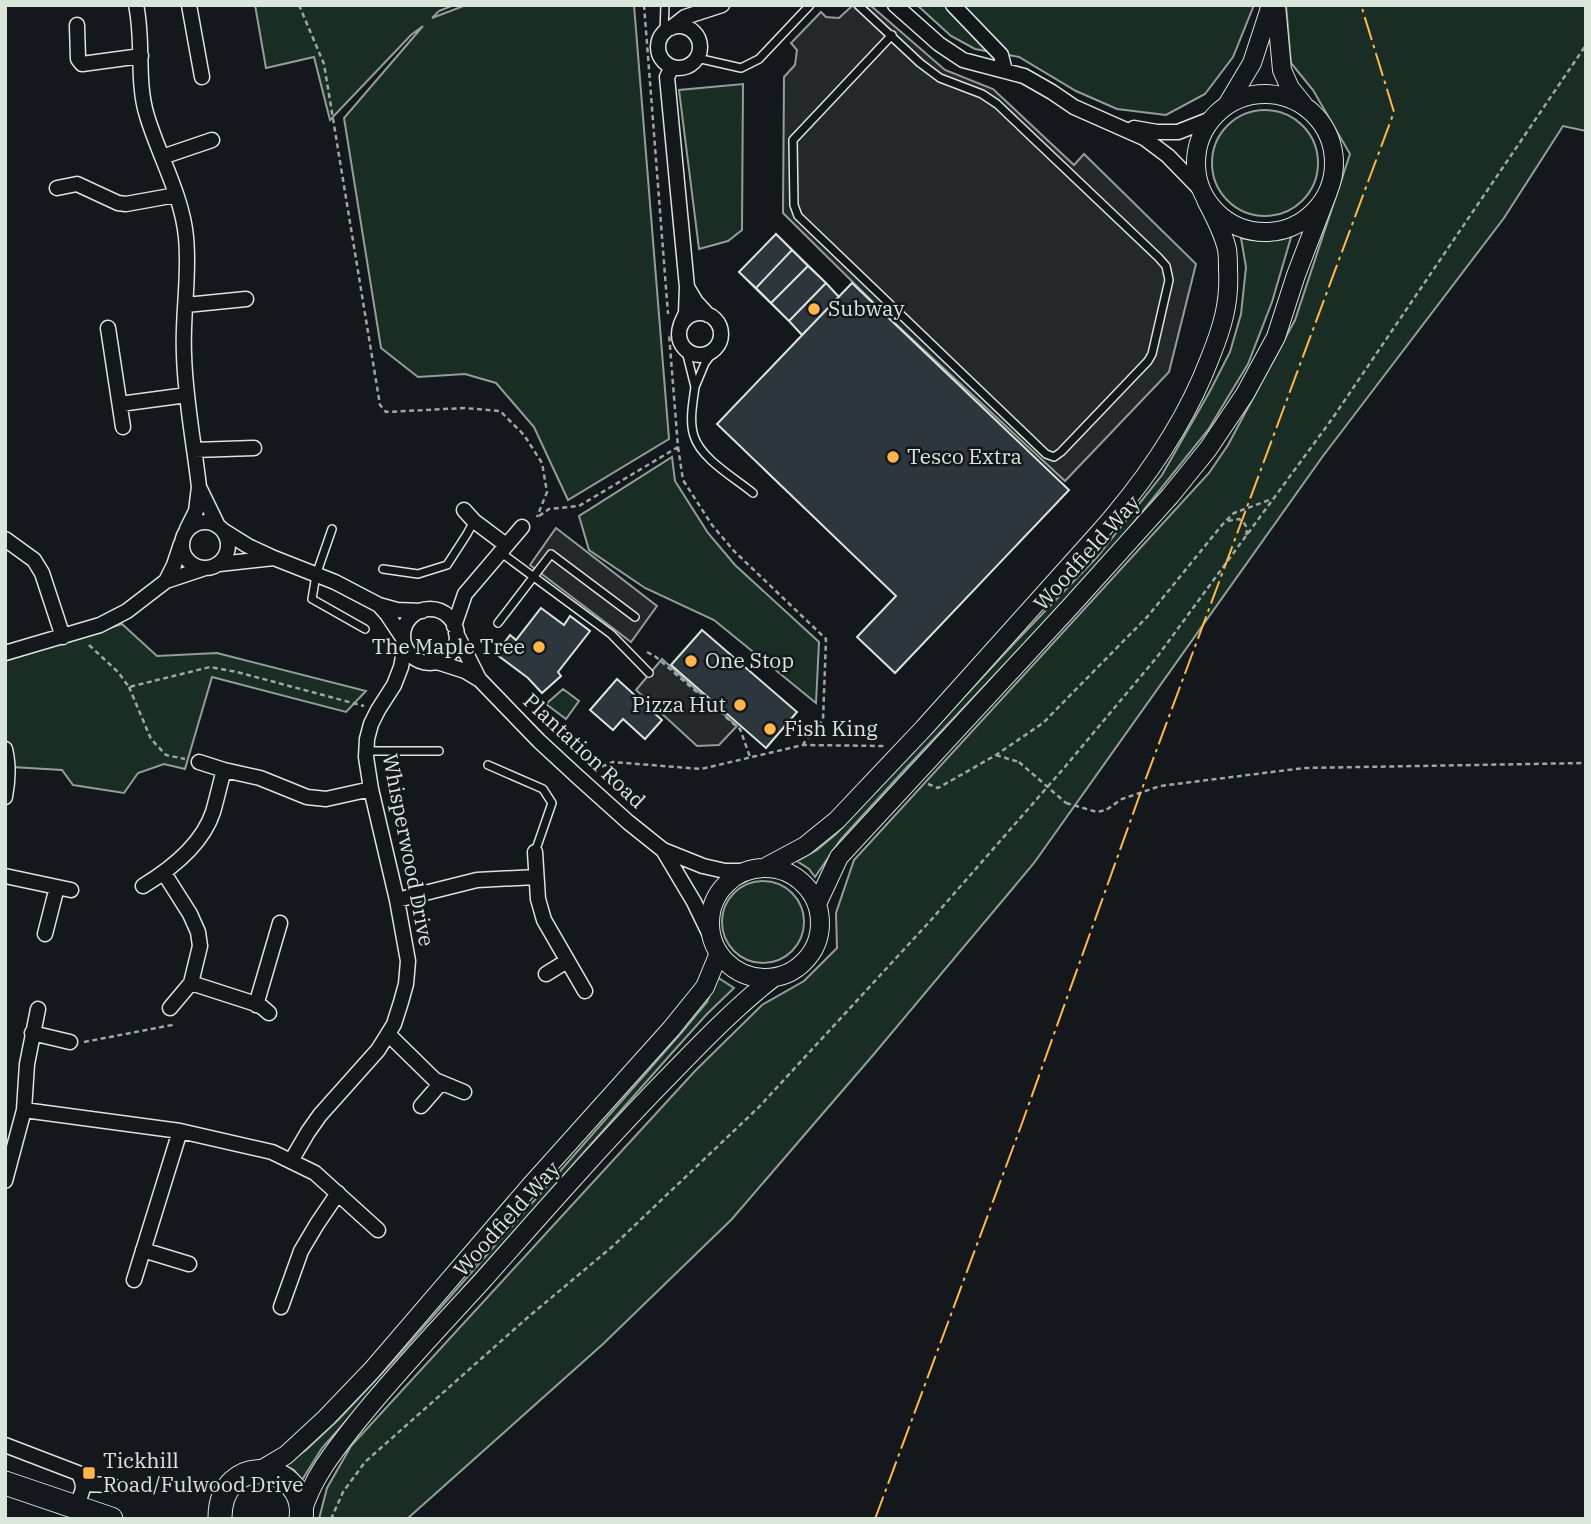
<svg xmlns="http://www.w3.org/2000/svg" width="1591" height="1524" viewBox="0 0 1591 1524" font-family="'IBM Plex Serif',serif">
<rect width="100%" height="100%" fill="#14181c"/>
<path fill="#1a2d24" stroke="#939e99" stroke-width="2" d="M255 5H454L439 11 432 18 466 5H634L669 439 568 500 534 427 496 383 465 374 418 377 381 348 344 118 423 26 411 35 330 120 314 57 266 68Z
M917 5H1254L1233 57 1205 94 1166 115 1117 109 1076 91 1019 57 975 49 951 36Z
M1286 5H1586V131L1563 126 1504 218 1323 456 1034 863 874 1054 732 1219 603 1344 407 1519H319L327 1488 351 1446 695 1071 762 1005 804 981 837 948 836 913 854 860 1209 473 1228 445 1295 320 1350 154 1313 90 1291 63Z
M743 84 742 230 728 241 699 249 679 90Z
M1212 163a53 53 0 1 1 106 0a53 53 0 1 1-106 0Z
M1292 234 1272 302 1248 364 1208 430 1102 562 908 766 841 839 815 877 809 869 797 861 817 850 836 834 1023 634 1097 557 1162 475 1210 391 1230 352 1241 314 1246 267 1241 238C1263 242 1271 242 1292 234Z
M672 457 675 481 708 533 735 565 819 642 816 703 714 620 645 588 589 550 579 516Z
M122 624 157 656 217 653 366 691 346 712 212 677 185 769 164 764 138 773 124 793 73 785 62 770 12 767 5 738V661Z
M563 689 579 701 566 719 546 704Z
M722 922a41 41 0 1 1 82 0a41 41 0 1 1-82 0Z
M717 977 734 988 707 1014 671 1054 322 1448 302 1480 294 1470 285 1465 306 1450 339 1419 399 1355 682 1032 707 1002Z"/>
<path fill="#24282b" stroke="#939e99" stroke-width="2" d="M853 5H870L945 70 993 89 1074 165 1084 154 1196 264 1169 372 1065 481 884 313 783 213 784 77 795 65 797 50 791 43 821 12 826 17 839 18Z
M556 528 657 606 631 642 530 565Z
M662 659 737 726 719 745 697 746 636 690Z"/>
<path fill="#2c363c" stroke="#d8e6dc" stroke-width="2" d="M776 234 826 283 789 321 739 272Z
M776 234 792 250 756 288 739 272Z
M792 250 808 266 771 303 756 288Z
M808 266 826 283 789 321 771 303Z
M826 283 839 297 802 335 789 321Z
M852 283 1069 490 895 673 857 637 896 596 717 424Z
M541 608 564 625 570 616 590 631 558 672 561 676 542 693 528 678 496 654 510 635 516 640Z
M702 630 797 712 766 748 671 665Z
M617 679 662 720 645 739 623 719 613 730 590 710Z"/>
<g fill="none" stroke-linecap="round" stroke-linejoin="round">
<g stroke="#d8e6dc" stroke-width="10">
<path id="service" d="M858 5 920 63 940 78 982 94 997 104 1158 257 1166 266 1169 280 1152 354 1148 361 1061 452 1054 457 1046 454 798 216 794 205 793 140 892 35
M664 33 665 5
M697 58 741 68 759 59 810 5
M686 351 695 387 705 363 714 351
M695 387C693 402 689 421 694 436 701 459 735 478 753 493
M332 529 316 575 312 599 365 629
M500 552 611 634 649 673
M383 569 418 574 447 565 467 534 474 521
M498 623 551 554 635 617
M366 751H439
M488 765 543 789 552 803 535 852"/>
</g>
<g stroke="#d8e6dc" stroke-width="17">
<path id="minor" d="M136 5C144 41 136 81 147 116 159 156 182 195 186 237 190 277 182 315 184 354 185 398 194 443 199 487
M189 5 202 77
M895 5 939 44 963 60 1024 76 1052 92 1074 107 1144 138 1168 156 1202 191
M953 5 1001 55 1005 71
M77 25 78 59 82 64 141 56
M658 47a21 21 0 1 1 42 0a21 21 0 1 1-42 0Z
M671 28 685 17 722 5
M672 67 667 77 687 287
M1134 128 1157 132H1178L1211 119
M162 157 212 140
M57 188 77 184 118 203 126 204 176 195
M186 305 246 299
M679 334a21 21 0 1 1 42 0a21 21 0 1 1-42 0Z
M681 324 686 313 687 287 696 302 708 315
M108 328 123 427
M120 404 187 395
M194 450 254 448
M464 510 474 521 506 545
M182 545a23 23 0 1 1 46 0a23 23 0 1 1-46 0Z
M187 529 196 511 199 487 218 526
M5 539 34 560 42 573 63 637
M181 544 174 565 166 581 205 568
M274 558 335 582 379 605 397 610 422 611
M219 564 274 558 248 546 224 531
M379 605 387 614 403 638
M403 636a27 27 0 1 1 54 0a27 27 0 1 1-54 0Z
M454 626 465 594 522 527
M456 633 479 679
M5 653 100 625 127 611 166 581
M437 662 465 671 480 680 539 741 578 777 628 822 663 850 703 866 725 871H748
M5 749C9 765 8 781 5 797
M199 762 224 770 260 778 307 797 326 799 371 789
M663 850 694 902 710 935
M535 852 538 899 544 920 585 991
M164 873 190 914 198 932 200 946 191 983 170 1008
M5 876 71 890
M143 886C171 869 202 845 213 812 217 798 220 784 224 770
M397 900 477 880 536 877
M45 934 57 887
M546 974 567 961
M191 983 253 1003 262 1007 269 1013
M256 1005 280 923
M32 1033 70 1042
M388 1034 435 1080 464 1092
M421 1106 441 1083
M24 1110 180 1131 272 1152 315 1173 378 1230
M291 1161 308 1132 320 1115 378 1050 388 1034 394 1024 401 1002 406 984 408 961 397 900 371 789 366 757 367 739 371 724 378 710 394 685 401 667 405 646
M5 1181 24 1110 27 1064 38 1009
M143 1250 189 1264
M134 1280 180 1131
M281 1307 301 1251 317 1224 338 1193
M5 1445 78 1473C87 1487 82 1493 75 1507
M83 1484 112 1485"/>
</g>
<g stroke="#d8e6dc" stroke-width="20">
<path id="tertiary" d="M1276 5 1282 70 1290 88 1303 104
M1196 163a69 69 0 1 1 138 0a69 69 0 1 1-138 0Z
M1227 105 1252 63 1271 5
M764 868 805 846 837 820 924 728 1099 533C1146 480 1185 424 1210 358 1222 328 1230 303 1228 270 1228 263 1228 255 1227 249 1223 232 1214 215 1206 200
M710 923a55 55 0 1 1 110 0a55 55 0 1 1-110 0Z
M817 904 839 857 1070 607 1170 496 1208 449 1245 394 1276 337 1296 275 1328 192
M259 1471 286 1455 326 1418 372 1370 531 1185 671 1029 705 987 719 953
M302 1513C312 1478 334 1451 356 1423 396 1373 440 1327 483 1280 545 1210 607 1139 673 1072 705 1039 737 1006 773 978"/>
</g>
<g stroke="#d8e6dc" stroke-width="25">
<path id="primary" d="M5 1483 111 1519
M220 1519C219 1450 309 1462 301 1519"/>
</g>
<path stroke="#9da8a2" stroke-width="2.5" stroke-dasharray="5 3.5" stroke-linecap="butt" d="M299 5 324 64 380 405 386 412 464 408 500 411 524 435 542 463 547 492 537 517
M644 5 668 314
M678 447 683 480 712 525 734 551 826 639 823 720 803 744
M539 516 549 509 579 506 678 447 669 334
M1228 521 1239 519C1246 524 1248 527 1246 536
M89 645 118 672 129 687 210 667 237 672 364 706
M647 652 656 657 740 729 750 757
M129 687 151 739 166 755 185 759
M996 755 1019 762
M594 770 613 762 701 769 803 745 884 746
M928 784 938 788 996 755 1043 723 1148 616 1222 525 1234 513 1272 499
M1066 803 1097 812 1106 810 1122 799 1160 786 1304 768 1586 763
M84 1042 172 1025V1023
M331 1519 343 1492 365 1462 527 1318 613 1246 759 1107 931 920 1064 768 1157 657 1332 419 1586 45"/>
<use href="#service" stroke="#14181c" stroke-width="7"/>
<use href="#minor" stroke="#14181c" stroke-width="14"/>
<use href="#tertiary" stroke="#14181c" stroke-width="18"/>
<use href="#primary" stroke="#14181c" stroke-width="23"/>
<path stroke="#9da8a2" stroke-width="2.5" stroke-dasharray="5 3.5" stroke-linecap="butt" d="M1019 762 1066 803"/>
<path stroke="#ffb74d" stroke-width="2" stroke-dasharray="24 5 3.5 5" stroke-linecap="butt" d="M875 1519 1021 1126 1139 797 1394 112 1361 5"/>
</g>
<g fill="#ffb74d" stroke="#14181c" stroke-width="2.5">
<circle cx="814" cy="309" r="7"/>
<circle cx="893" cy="457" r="7"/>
<circle cx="539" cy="647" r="7"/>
<circle cx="691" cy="661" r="7"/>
<circle cx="740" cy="705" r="7"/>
<circle cx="770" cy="729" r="7"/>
<rect x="82" y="1466" width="14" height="14" rx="3.5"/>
</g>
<g text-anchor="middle" stroke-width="5" stroke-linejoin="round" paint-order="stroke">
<g font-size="21" fill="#d8e6dc" stroke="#14181c" text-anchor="start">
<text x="828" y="316">Subway</text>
<text x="907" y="464">Tesco Extra</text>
<text x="525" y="654" text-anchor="end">The Maple Tree</text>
<text x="705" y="668">One Stop</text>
<text x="726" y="712" text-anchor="end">Pizza Hut</text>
<text x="784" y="736">Fish King</text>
<text x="103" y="1468">Tickhill<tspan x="103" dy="24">Road/Fulwood Drive</tspan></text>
</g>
<g font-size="21" fill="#d8e6dc" stroke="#14181c">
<text transform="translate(1087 553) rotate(-48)" y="7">Woodfield Way</text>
<text transform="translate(584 751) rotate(43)" y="7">Plantation Road</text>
<text transform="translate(408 850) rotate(79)" y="7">Whisperwood Drive</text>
<text transform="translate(507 1219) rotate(-48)" y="7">Woodfield Way</text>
</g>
</g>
<rect width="1591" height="1524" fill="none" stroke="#d8e6dc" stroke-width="14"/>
</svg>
